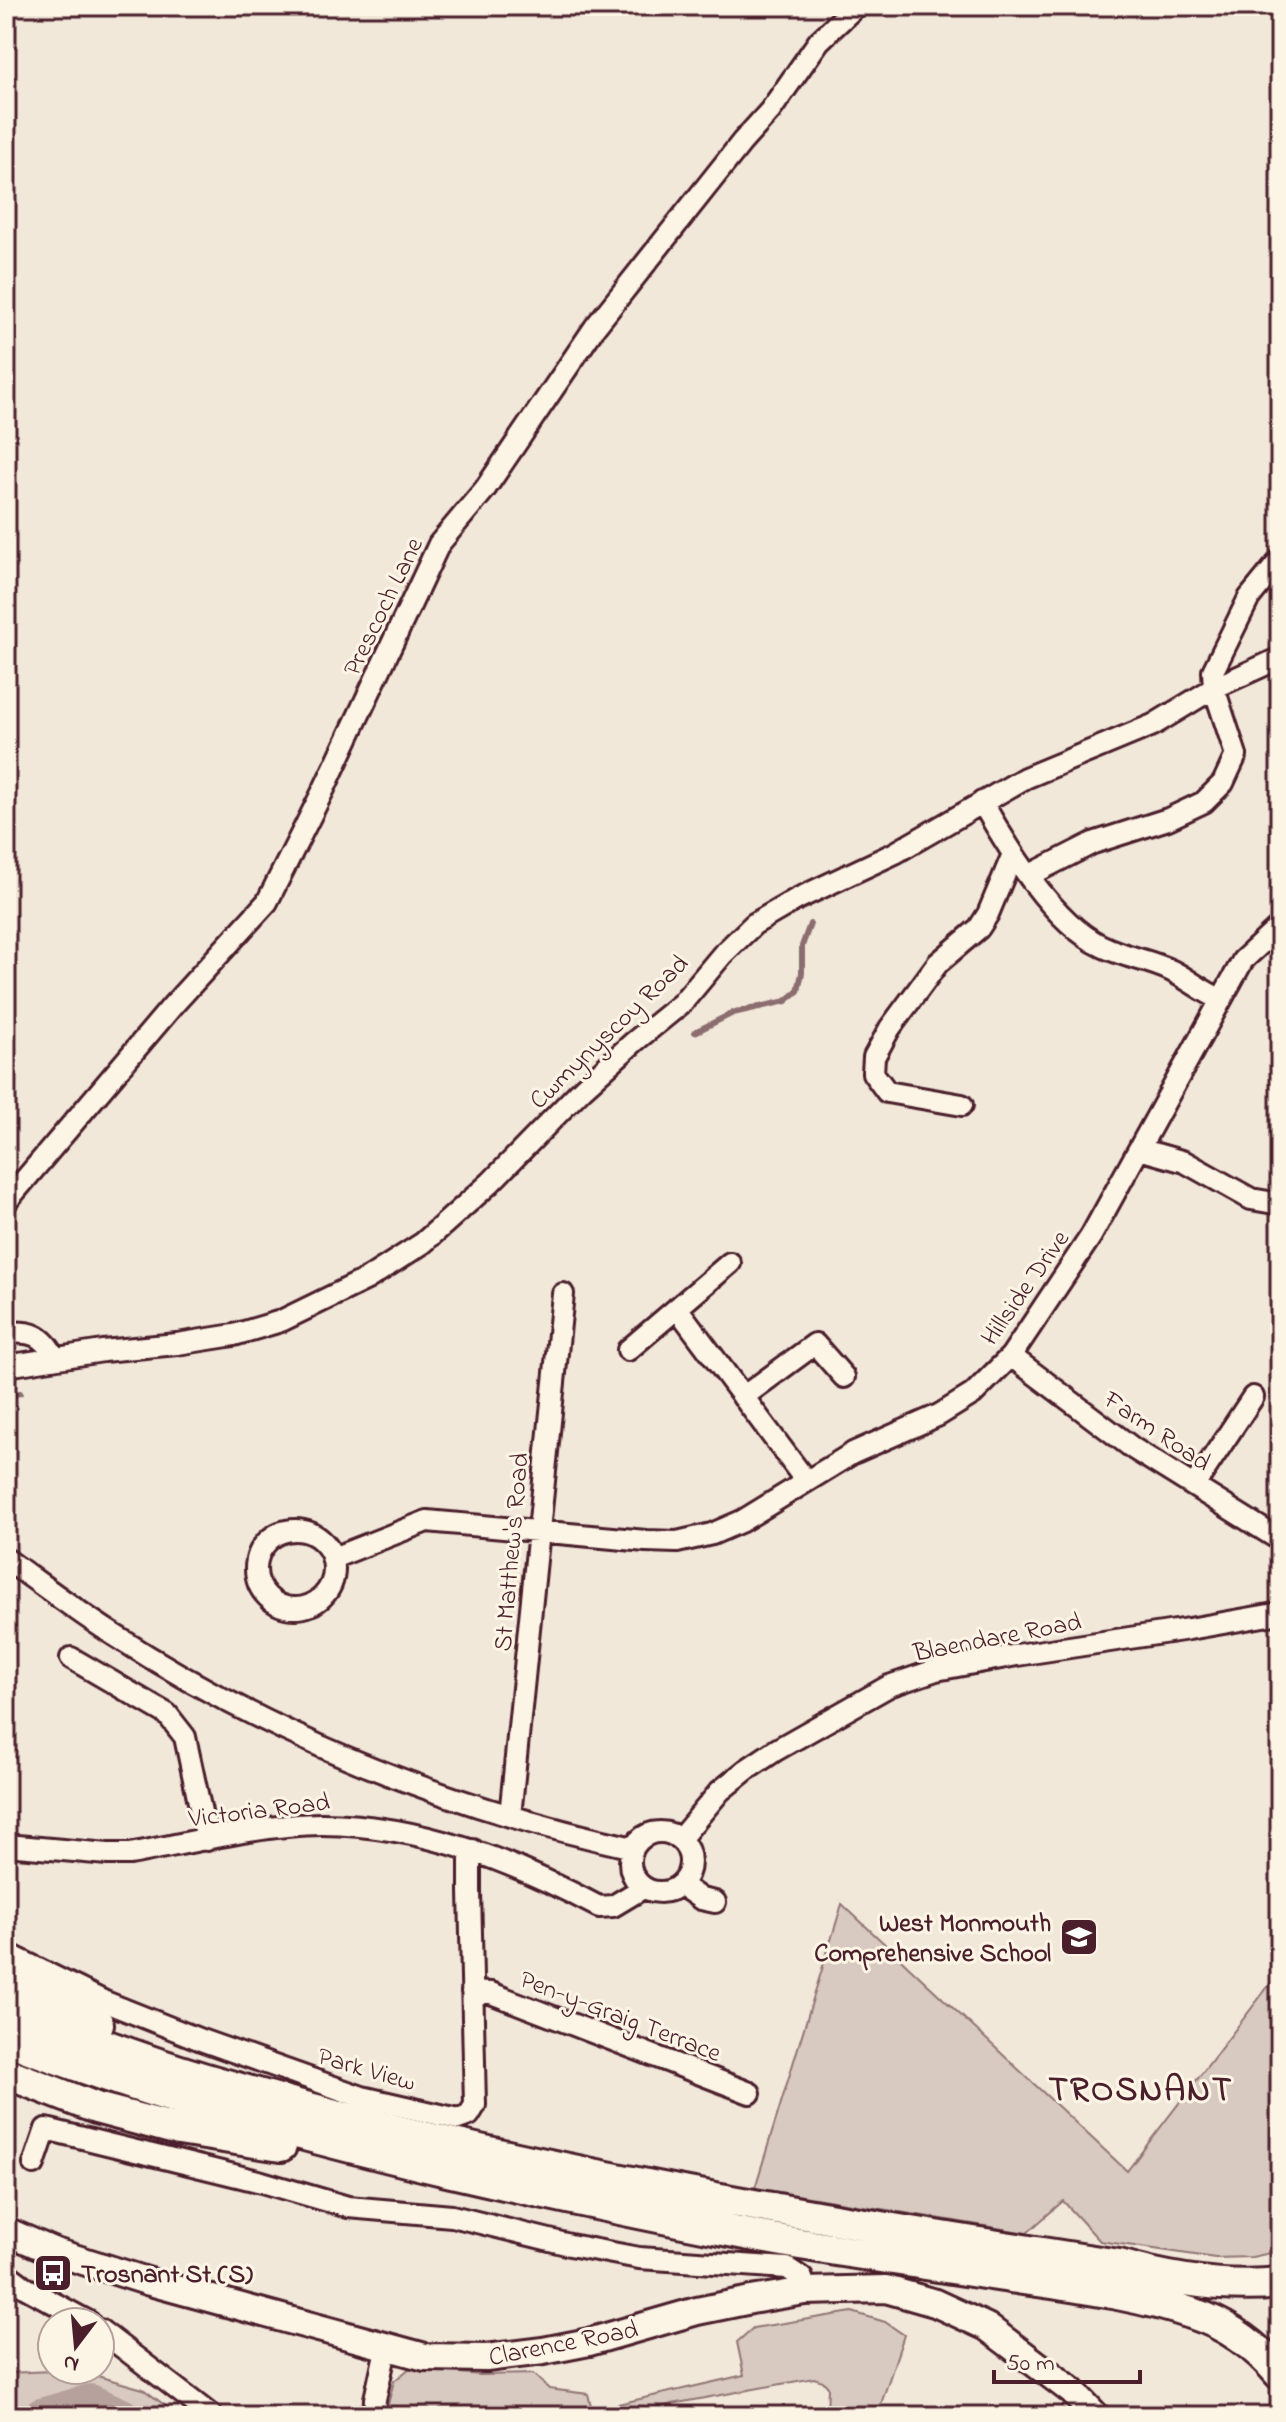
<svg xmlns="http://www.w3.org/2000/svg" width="1286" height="2422" viewBox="0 0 1286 2422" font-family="'Indie Flower',sans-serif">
<rect width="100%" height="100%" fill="#f1e8da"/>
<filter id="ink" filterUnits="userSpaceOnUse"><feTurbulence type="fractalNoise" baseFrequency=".0125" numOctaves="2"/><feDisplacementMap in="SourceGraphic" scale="16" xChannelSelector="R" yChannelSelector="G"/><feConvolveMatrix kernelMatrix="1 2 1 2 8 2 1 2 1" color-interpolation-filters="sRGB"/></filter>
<g filter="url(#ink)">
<path fill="#d8cac0" stroke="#917476" stroke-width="2" d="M842 1904 1127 2171 1280 1971V2251L1252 2257 1215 2258 1100 2241 1063 2201 1027 2233 755 2188Z
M852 2312 885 2322 904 2335 877 2416H827L828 2387 823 2381 814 2378 672 2404 633 2416H385L394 2381 410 2368 480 2375 533 2374 549 2389 588 2394 592 2410 744 2375 737 2342 753 2328Z
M76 2370 143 2389 179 2416H6V2373Z"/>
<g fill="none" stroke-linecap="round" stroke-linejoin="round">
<path stroke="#8b6d6f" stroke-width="6" d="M695 1032 733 1013 786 1001 798 991 802 973V946L810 924
M6 1396 20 1393"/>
<path stroke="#b6a19c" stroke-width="36" d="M41 2416 90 2402 122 2416"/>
<g stroke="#4a1f2b" stroke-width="26">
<path id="street" d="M982 802C1008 848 1053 923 1102 946 1124 957 1150 960 1172 971 1188 979 1202 991 1220 999
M1030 875 1093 843 1168 819 1204 802 1223 783 1236 755 1214 688 1213 671 1249 598 1280 560
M962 1105 887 1092 873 1073 874 1057 890 1028 938 963 979 928 988 914 1013 854
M1139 1149 1185 1162 1251 1199 1280 1204
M6 1202 174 1004 267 902 324 789 439 544 485 489 595 327 742 142 770 111 819 41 856 6
M677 1308 806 1481
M6 1333C31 1331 43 1334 55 1358
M628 1350 730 1263
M1011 1356 1134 1449 1280 1540
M6 1366 103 1351 177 1344 234 1335 281 1321 367 1279 423 1243 490 1183 583 1088 634 1042 682 1003 722 955 754 924 797 899 895 853 1025 778 1153 725 1214 688 1280 658
M743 1397 815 1344 844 1377
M1194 1486 1253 1397
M256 1569a39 39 0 1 1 78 0a39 39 0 1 1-78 0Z
M333 1558 427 1521 646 1541 677 1542 712 1534 742 1521 853 1453 939 1415 973 1394 1011 1356 1091 1236 1243 960 1280 926
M6 1559C41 1584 75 1610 111 1633 270 1736 448 1807 633 1848
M71 1658 167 1714 185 1737 207 1840
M510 1816 563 1294
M630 1862a30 30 0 1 1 60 0a30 30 0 1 1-60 0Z
M680 1839 720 1791 746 1770 776 1750 889 1686 936 1670 1017 1655 1189 1629 1280 1613
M6 1845 108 1854H130C189 1843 264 1824 322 1824 423 1825 512 1861 599 1907L613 1906 643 1888
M681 1885 701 1899 715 1902
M6 1953 103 2001 201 2040 362 2097 458 2119 469 2115 475 2105 470 1891V1860L473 1850
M472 1992 491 1993 750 2093
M34 2164 46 2129 262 2182 348 2207 452 2216 570 2245 639 2258 787 2268 802 2278 805 2291
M6 2273 26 2288 89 2322
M100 2330 212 2416
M374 2416 375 2399 387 2345"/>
</g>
<g stroke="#4a1f2b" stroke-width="32">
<path id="secondary" d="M6 2231 55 2252 150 2282 425 2357 486 2358 543 2351 589 2342 697 2311 751 2300 805 2291 886 2289 935 2303 987 2327 1072 2391 1096 2416"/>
</g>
<g stroke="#4a1f2b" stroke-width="36">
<path id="primary" d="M6 1979 98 2024
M6 2008C78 2035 149 2063 223 2084 517 2170 818 2218 1119 2265 1171 2280 1226 2289 1280 2283
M6 2039C149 2095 297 2135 447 2171 564 2198 681 2223 800 2244 872 2256 945 2267 1017 2278 1077 2287 1136 2294 1194 2314 1228 2325 1257 2347 1280 2374
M6 2073 96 2108 179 2130 281 2146"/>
</g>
<use href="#street" stroke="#fcf5e5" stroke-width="20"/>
<use href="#secondary" stroke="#fcf5e5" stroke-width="26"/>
<use href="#primary" stroke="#fcf5e5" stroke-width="30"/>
</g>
</g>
<defs>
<g id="school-square" transform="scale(2)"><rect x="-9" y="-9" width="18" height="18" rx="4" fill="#4a1f2b" stroke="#fcf5e5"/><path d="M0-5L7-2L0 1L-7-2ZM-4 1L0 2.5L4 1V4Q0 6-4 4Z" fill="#fff"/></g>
<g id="bus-square" transform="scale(2)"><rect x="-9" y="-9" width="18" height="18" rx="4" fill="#4a1f2b" stroke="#fcf5e5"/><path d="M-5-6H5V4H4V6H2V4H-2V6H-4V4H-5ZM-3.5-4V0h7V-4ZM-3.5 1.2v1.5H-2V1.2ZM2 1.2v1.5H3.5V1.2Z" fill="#fff"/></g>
</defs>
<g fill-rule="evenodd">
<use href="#school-square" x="1079" y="1937"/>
<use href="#bus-square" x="53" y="2273"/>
</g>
<g text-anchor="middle" stroke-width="6" stroke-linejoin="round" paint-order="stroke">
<g font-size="26" fill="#4a1f2b" stroke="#fcf5e5">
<text transform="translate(382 606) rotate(-64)" y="9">Prescoch Lane</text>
<text transform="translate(608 1031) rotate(-44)" y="9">Cwmynyscoy Road</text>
<text transform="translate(1024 1287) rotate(-55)" y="9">Hillside Drive</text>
<text transform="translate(1158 1430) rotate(34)" y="9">Farm Road</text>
<text transform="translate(510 1552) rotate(-85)" y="9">St Matthew's Road</text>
<text transform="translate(997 1636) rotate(-11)" y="9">Blaendare Road</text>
<text transform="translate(259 1809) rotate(-7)" y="9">Victoria Road</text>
<text transform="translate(621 2015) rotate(21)" y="9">Pen-y-Graig Terrace</text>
<text transform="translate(367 2068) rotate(16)" y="9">Park View</text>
<text transform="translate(563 2342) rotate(-11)" y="9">Clarence Road</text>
</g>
<g font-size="26" font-weight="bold" fill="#4a1f2b" stroke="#fcf5e5" text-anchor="end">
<text x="1051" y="1931">West Monmouth<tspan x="1051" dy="30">Comprehensive School</tspan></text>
<text x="81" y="2282" text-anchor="start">Trosnant St (S)</text>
</g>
<g font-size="34" font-weight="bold" letter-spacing="2" fill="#4a1f2b" stroke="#fcf5e5">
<text x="1141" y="2100">TROSNANT</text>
</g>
</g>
<rect width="1286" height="2422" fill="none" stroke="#fcf5e5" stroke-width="32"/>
<rect x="16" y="16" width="1254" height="2390" fill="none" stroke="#4a1f2b" stroke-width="3" filter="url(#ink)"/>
<g transform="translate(76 2346) rotate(196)"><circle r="38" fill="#fcf5e5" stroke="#b59f9b" stroke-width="2"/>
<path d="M0-6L14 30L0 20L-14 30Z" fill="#4a1f2b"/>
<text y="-12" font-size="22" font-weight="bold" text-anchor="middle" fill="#4a1f2b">N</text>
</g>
<path d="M994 2370v12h146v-12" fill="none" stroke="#4a1f2b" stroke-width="4"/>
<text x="1006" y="2370" font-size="24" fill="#4a1f2b" stroke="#fcf5e5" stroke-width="6" paint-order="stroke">50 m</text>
</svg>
